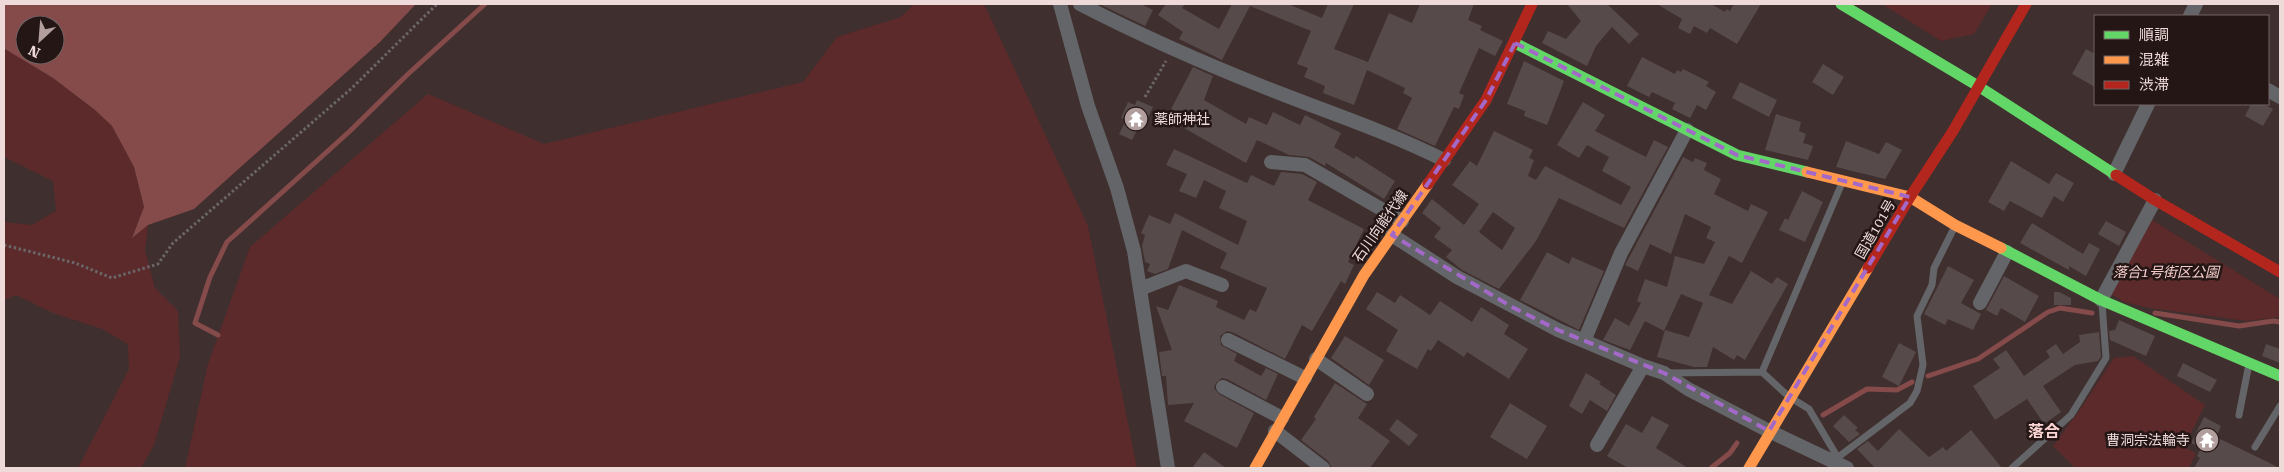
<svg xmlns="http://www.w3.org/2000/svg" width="2284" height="472" viewBox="0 0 2284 472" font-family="'Roboto Serif','Noto Sans JP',serif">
<rect width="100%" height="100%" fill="#3f2f2e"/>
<path fill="#5c2a2b" d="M914 4H984L1088 226 1137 468H185L208 364 250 247 428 94 544 144 803 82 837 37 901 17Z
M1882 4H1992L1974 34 1941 41Z
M4 47 53 78 95 110 112 126 134 167 144 208 132 237 148 225 145 250 155 288 178 311 180 357 154 445 141 468H78L129 369 128 344 102 329 53 313 16 295 4 300V222L32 225 56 211 53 181 4 157Z
M2152 220 2280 299V317L2247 321 2150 308 2124 302 2111 294Z
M2133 356 2205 405 2184 447 2196 453 2189 468H2075L2053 446 2079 411 2114 358Z"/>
<path fill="#854a4a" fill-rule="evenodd" d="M4 4H416L380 42 194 209 148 225 132 238 144 207 134 167 112 126 95 110 53 78 5 49ZM25 25H55V55H25Z"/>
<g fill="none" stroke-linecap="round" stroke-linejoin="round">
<path stroke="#854a4a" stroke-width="5" d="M2155 313 2239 326 2273 321 2280 322
M218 335 195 323 210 277 227 242 350 131 407 75 485 4
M1928 376 1978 359 2048 312 2060 308 2092 313
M1823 415 1867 389 1897 390 1912 382
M1711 468 1730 453 1737 443"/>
</g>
<path fill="#574a4a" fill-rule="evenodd" d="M1099 4H1141L1153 10 1145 26Z
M1166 4H1185L1182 8 1219 29 1232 4H1288L1322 18 1328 4H1354L1334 49 1368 62 1389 13 1412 23 1420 4H1474L1468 20 1482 26 1480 30 1503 41 1495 56 1479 48 1459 93 1464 95 1459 109 1454 107 1435 146 1397 129 1412 98 1403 93 1405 88 1367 70 1354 105 1323 93 1325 86 1304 77 1308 68 1297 64 1311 31 1250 6 1222 60 1179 39 1183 32 1158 15Z
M1567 4H1607L1639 34 1629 44 1612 27 1596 46 1587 66 1542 43 1548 31 1566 39 1581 21Z
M1657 4H1711L1725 12 1726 9 1730 11 1734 4H1761L1737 44 1710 28 1707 33 1694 26 1690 34 1678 28 1682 19Z
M2086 49 2095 54V87L2072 74Z
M1642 57 1675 74 1677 70 1681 72 1683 69 1709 82 1706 86 1716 92 1706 110 1697 105 1690 118 1672 109 1675 103 1652 92 1649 97 1627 86Z
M1524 61 1564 81 1547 125 1524 116 1525 111 1507 104Z
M1823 64 1844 77 1833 95 1812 82Z
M1193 67 1213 76 1204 100 1246 124 1249 117 1267 125 1273 112 1300 125 1305 115 1341 133 1334 147 1354 159 1356 156 1395 181 1384 199 1326 163 1325 166 1309 157 1289 155 1257 140 1246 163 1184 128 1189 119 1171 109Z
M1740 82 1777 100 1769 117 1732 98Z
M1137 100 1153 107 1143 128 1139 126 1132 140 1119 134 1126 120 1121 118 1128 102 1135 105Z
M1583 102 1605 115 1595 131 1646 157 1654 140 1668 147 1624 228 1559 198 1536 241 1499 289 1462 270 1446 257 1452 250 1434 237 1441 228 1422 213 1432 199 1464 225 1479 204 1452 185 1470 161 1477 166 1494 131 1533 150 1529 158 1534 160 1528 176 1536 180 1545 166 1621 205 1631 187 1602 171 1609 157 1587 145 1579 158 1557 145ZM1493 212 1515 228 1502 250 1479 232Z
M2251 104H2263L2273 109 2263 126 2245 116Z
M1776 114 1801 122 1799 131 1806 134 1803 143 1813 146 1808 160 1765 150Z
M1846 141 1879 154 1886 142 1902 150 1885 179 1836 167Z
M1174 149 1247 183 1251 175 1274 186 1281 172 1302 174 1317 182 1308 200 1364 229 1348 262 1354 265 1345 284 1341 281 1312 331 1302 325 1285 359 1232 332 1227 331 1220 336 1221 345 1237 354 1234 361 1261 376 1266 368 1278 374 1266 400 1227 379 1222 378 1216 383 1214 388 1219 394 1254 413 1237 448 1184 421 1194 403 1168 405 1166 376H1162L1159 352 1172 350 1156 306 1168 310 1179 285 1218 301 1216 307 1244 320 1250 309 1256 312 1267 288 1220 268 1227 253 1182 230 1168 269 1155 274 1147 271 1150 264 1145 262 1142 246 1145 235 1141 233 1149 215 1170 224 1175 213 1238 245 1247 221 1219 208 1226 191 1204 180 1196 198 1179 191 1187 174 1166 165Z
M1683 157 1693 162 1695 158 1707 163 1704 170 1721 179 1714 194 1748 211 1751 204 1768 212 1742 263 1729 256 1709 295 1732 304 1751 271 1772 284 1777 277 1788 284 1745 360 1737 355 1734 360 1713 347 1707 367H1694L1657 357 1665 330 1689 337 1703 303 1681 294 1664 331 1645 321 1630 350 1603 340 1615 318 1629 326 1641 303 1637 301 1645 279 1667 287 1675 256 1704 264 1715 242 1706 238 1711 227 1685 214 1671 254 1650 244 1638 271 1625 265Z
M2011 161 2049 184 2056 173 2074 183 2063 202 2054 196 2042 218 2010 201 2004 211 1988 202Z
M1802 191 1823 202 1805 242 1779 230 1785 218 1788 220Z
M2106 221 2126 232 2119 246 2098 234Z
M2032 223 2083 254 2089 243 2100 249 2086 276 2069 266V270L2020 243Z
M1547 252 1569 264 1572 257 1604 271 1579 330 1520 300Z
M1948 266 1974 280 1961 303 1981 314 1973 330 1948 319 1945 325 1924 314Z
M2004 276 2039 296 2025 322 2001 308 1997 316 1986 310Z
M1377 292 1395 303 1400 295 1430 315 1440 301 1472 322 1481 307 1509 325 1504 334 1528 349 1509 379 1467 352 1464 357 1438 340 1431 351 1428 349 1417 369 1386 351 1398 330 1366 309Z
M2054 292H2059L2071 298V305H2054Z
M2119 320 2155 336 2146 356 2110 340 2109 331 2115 330Z
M2099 332 2101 357 2098 361 2075 365 2043 386 2061 412 2044 424 2027 399 1995 420 1973 386 2000 368 1993 359 2006 350 2024 376 2050 357 2046 351 2056 344 2063 354 2080 342 2079 335Z
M1345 336 1384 360 1369 385 1331 358Z
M1899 343 1916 352 1899 386 1882 377Z
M2266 344 2280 349V363L2262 356Z
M2183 363 2217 380 2210 392 2177 376Z
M1586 373 1601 382 1599 384 1616 395 1607 411 1590 400 1582 414 1569 406Z
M1335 383 1367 404 1358 418 1390 441 1370 468H1332L1328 461 1301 440 1316 419 1314 417Z
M1510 403 1547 426 1527 459 1490 437Z
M1844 415 1858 428 1855 430 1860 434 1849 442 1833 426Z
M1652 416 1669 425 1656 448 1688 468H1628L1607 456 1626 424 1642 433Z
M2204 417 2221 426 2216 437 2280 468H2194L2200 458 2197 456 2201 448 2191 443Z
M1397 419 1418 435 1409 446 1389 430Z
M1899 429 1929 457 1943 447 1946 451 1971 430 2002 468H1875L1857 449 1868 441 1878 451Z
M1204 452 1226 468H1192Z"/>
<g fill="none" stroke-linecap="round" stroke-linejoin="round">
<path stroke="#6b6769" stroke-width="3" stroke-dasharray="2.5 2.5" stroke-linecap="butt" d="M1145 97 1166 61
M4 245 75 263 112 278 158 264 173 243 352 88 437 4"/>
<path stroke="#646568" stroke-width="7" d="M1762 372 1842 183
M1667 373 1762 372 1787 395
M1796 401 1809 409 1838 458
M2239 415 2249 364
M2255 447 2280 406
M1833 461 1910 403 1917 391 1923 365 1917 316 1932 285 1934 268 1955 226
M2012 468 2071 415 2106 358 2102 303"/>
<path stroke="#646568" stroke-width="14" d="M1060 4 1088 106 1117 188 1134 251 1168 468
M1080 4C1140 35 1201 62 1264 87 1324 111 1386 131 1444 160
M2190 16 2196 4
M2268 90 2280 97
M1271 162 1305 165 1402 221
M2114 174 2148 104
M1392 235 1457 277 1558 330 1643 366 1664 373 1688 389 1769 431 1847 468
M1140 289 1186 271 1222 285
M2101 300 2155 200
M1980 303 2007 252
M1228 340 1305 378
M1584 341 1621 253 1687 130
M1316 359 1367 394
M1223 387 1282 418
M1275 431 1323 468
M1597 445 1643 366"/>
<path stroke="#63d668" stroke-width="11" d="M1841 4 1978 86 2116 175
M1515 43 1737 155 1807 172
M2001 248 2101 300 2280 376"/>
<path stroke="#ff974d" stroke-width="11" d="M1807 172 1910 197 1955 225 2001 248
M1255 468 1364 275 1428 184
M1749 468 1868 268"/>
<path stroke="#b3261e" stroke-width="11" d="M2116 175 2155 200 2280 272
M1428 184 1486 100 1532 4
M1868 268 1910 197 1953 131 2026 4"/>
</g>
<path fill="none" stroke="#a369c8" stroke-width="4" stroke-dasharray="10 6" stroke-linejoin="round" d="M1515 43 1737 155 1910 197 1769 431 1664 373 1558 330 1512 307 1392 235 1486 100Z"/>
<defs>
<g id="temple-disc" transform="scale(1.25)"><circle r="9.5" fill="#b19e9d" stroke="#231615"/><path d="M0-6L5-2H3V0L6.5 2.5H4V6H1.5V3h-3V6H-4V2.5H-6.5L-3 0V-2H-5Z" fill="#fff"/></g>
</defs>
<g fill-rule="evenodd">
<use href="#temple-disc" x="1136" y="119"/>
<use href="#temple-disc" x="2207" y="440"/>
</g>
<g text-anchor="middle" stroke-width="5" stroke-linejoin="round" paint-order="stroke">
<g font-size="14" fill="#eedad9" stroke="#231615" text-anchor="start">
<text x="1154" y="124">薬師神社</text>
<text x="2190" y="445" text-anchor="end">曹洞宗法輪寺</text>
</g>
<g font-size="14" fill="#eedad9" stroke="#231615">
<text transform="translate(1380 226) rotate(-55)" y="5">石川向能代線</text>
<text transform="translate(1875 229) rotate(-60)" y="5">国道101号</text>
</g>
<g font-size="14" font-style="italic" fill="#f5cdcb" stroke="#231615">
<text x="2166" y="277">落合1号街区公園</text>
</g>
<g font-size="16" font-weight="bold" fill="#fcd6d4" stroke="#231615">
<text x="2044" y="437">落合</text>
</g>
</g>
<rect width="2284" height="472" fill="none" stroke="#eedad9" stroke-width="10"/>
<rect x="2094" y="15" width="175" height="90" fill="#231615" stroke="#746463"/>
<rect x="2104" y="31" width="25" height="8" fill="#63d668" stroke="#746463"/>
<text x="2139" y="40" font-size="15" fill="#eedad9">順調</text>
<rect x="2104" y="56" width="25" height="8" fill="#ff974d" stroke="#746463"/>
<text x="2139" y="65" font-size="15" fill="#eedad9">混雑</text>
<rect x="2104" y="81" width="25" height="8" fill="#b3261e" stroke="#746463"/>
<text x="2139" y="90" font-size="15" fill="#eedad9">渋滞</text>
<g transform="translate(40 40) rotate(206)"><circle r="24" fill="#231615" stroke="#746463"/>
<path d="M0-4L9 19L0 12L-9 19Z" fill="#b19e9d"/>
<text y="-8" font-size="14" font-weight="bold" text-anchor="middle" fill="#eedad9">N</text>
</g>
</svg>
